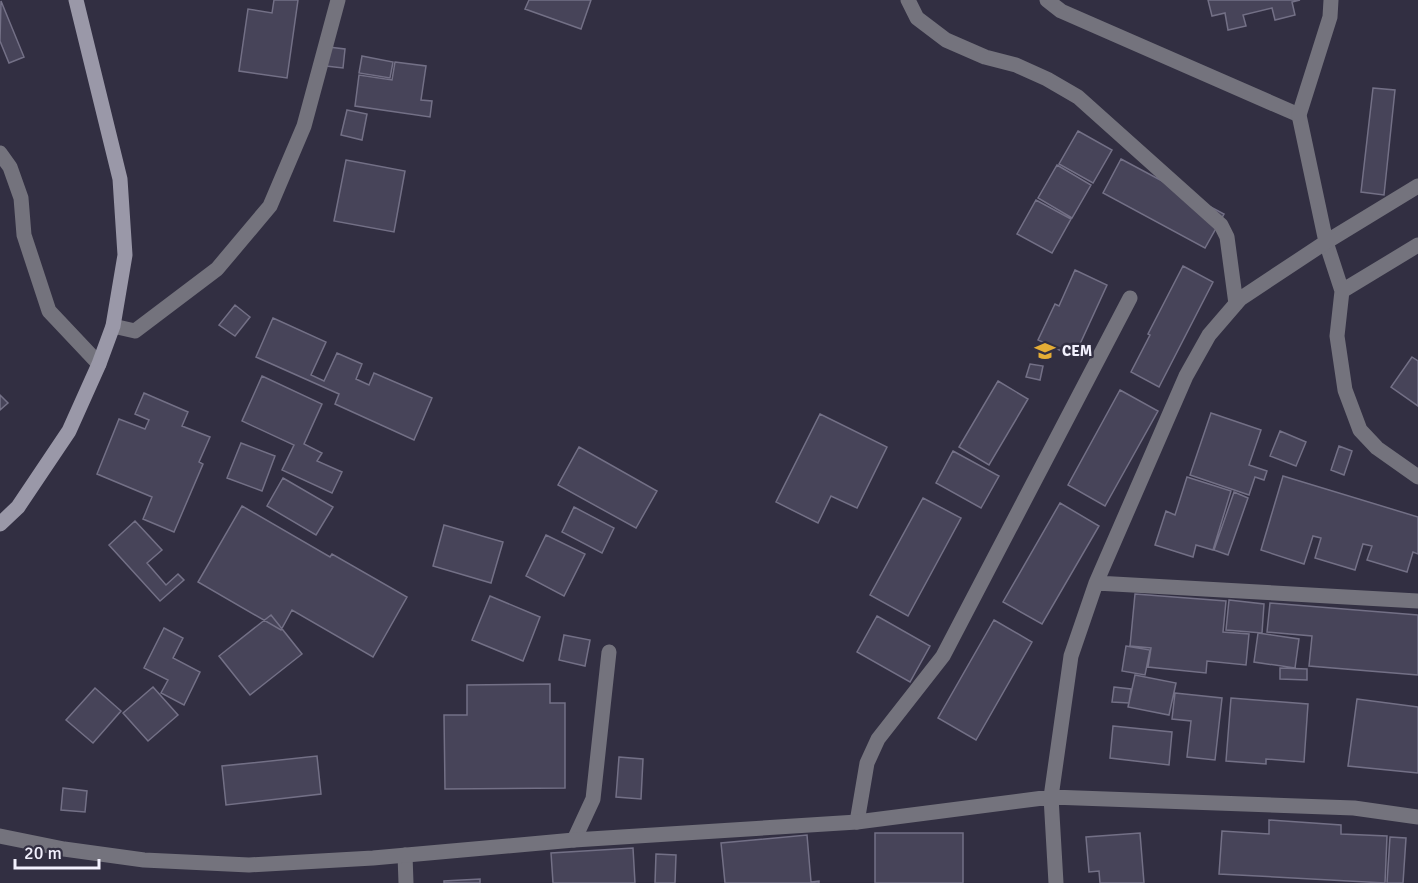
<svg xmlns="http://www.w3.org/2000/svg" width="1418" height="883" viewBox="0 0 1418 883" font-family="Signika,sans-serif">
<rect width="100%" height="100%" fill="#322f42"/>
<path fill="#474459" stroke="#737086" stroke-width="1.5" d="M274 0H298L287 78 239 71 248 9 272 13Z
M529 0H591L581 29 525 9Z
M1208 0H1300L1292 2 1295 15 1275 20 1272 8 1243 15 1246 26 1228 30 1225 13 1212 16Z
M1 1 24 57 9 63 0 41Z
M320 46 345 49 343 68 317 65Z
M362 56 393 62 390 78 359 73Z
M395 62 426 66 421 100 432 101 430 117 355 106 359 75 392 80Z
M1373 88 1395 90 1384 195 1361 192Z
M347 110 367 114 362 140 341 135Z
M1078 131 1112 150 1093 183 1059 164Z
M1121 159 1224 214 1205 248 1103 193Z
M346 160 405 171 394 232 334 221Z
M1057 165 1091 185 1072 218 1038 198Z
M1036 200 1071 219 1052 253 1017 234Z
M1183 266 1213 282 1159 387 1131 372 1150 335 1148 334Z
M1075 270 1107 285 1074 357 1038 340 1055 304 1059 306Z
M235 305 250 317 235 336 219 325Z
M273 318 326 342 311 375 324 381 337 353 362 364 356 379 369 385 374 373 432 398 414 440 335 404 339 394 256 357Z
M1412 357 1418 361V406L1391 387Z
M1030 364 1043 366 1040 380 1026 377Z
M262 376 322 404 304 444 322 453 317 461 342 472 332 493 282 470 294 445 242 421Z
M998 381 1028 399 989 465 959 447Z
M1120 390 1158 411 1105 506 1068 485Z
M144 393 188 412 182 426 210 437 199 462 203 464 174 532 143 519 152 497 97 474 119 419 145 429 149 420 135 414Z
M0 395 8 403 0 410Z
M1211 413 1261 430 1249 465 1267 471 1264 480 1255 477 1249 495 1190 475Z
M820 414 887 447 857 508 831 496 818 523 776 502Z
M1280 431 1306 442 1296 466 1270 456Z
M241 443 275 456 262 491 227 478Z
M1339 446 1352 451 1344 475 1331 470Z
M579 447 657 491 636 528 558 485Z
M953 451 999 476 981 508 936 483Z
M1283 476 1418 517V554L1413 552 1407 572 1367 560 1372 546 1363 544 1355 570 1315 558 1321 538 1313 536 1304 564 1261 550Z
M1187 477 1231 491 1213 550 1196 545 1193 557 1155 545 1166 511 1175 515Z
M283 478 333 507 316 535 267 506Z
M1234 492 1248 498 1228 555 1214 550Z
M923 498 961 518 908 616 870 595Z
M1060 503 1099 526 1042 624 1003 602Z
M242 506 330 557 332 554 407 597 373 657 292 610 281 630 198 582Z
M574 507 614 528 602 553 562 532Z
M135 521 162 550 147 563 166 585 178 574 184 580 160 601 109 545Z
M444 525 503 542 491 583 433 566Z
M546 535 585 554 564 596 526 576Z
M1135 594 1226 601 1223 632 1249 634 1246 665 1207 661 1206 673 1148 667 1151 648 1130 646Z
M490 596 540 617 523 661 472 640Z
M1229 600 1264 604 1262 633 1226 630Z
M1270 603 1418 615V675L1309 666 1312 636 1267 632Z
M271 615 302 654 250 695 219 656Z
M877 616 930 646 910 682 857 652Z
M994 620 1032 642 976 740 938 718Z
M164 628 183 638 173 658 200 672 184 705 161 693 168 680 144 668Z
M1258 633 1299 639 1295 668 1254 662Z
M564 635 590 640 585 666 559 660Z
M1126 646 1150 650 1145 675 1122 671Z
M1280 668 1307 669V680L1280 679Z
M1135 675 1176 683 1169 715 1128 707Z
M550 684V703H565V788L445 789 444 715H467V685Z
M153 687 178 715 148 741 123 713Z
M1114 687 1131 689 1129 703 1112 702Z
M95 688 121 711 93 743 66 720Z
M1175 693 1222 698 1215 760 1187 757 1191 721 1172 719Z
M1231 698 1308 704 1304 762 1266 759V764L1226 761Z
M1357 699 1418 707V773L1348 766Z
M1113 726 1172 732 1169 765 1110 758Z
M317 756 321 794 226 805 222 766Z
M619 757 643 759 641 799 616 797Z
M63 788 87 791 85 812 61 810Z
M1269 820 1341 825V834L1387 836 1385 883 1219 874 1222 831 1269 834Z
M875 833H963V883H875Z
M1140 833 1144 883H1100L1099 871 1089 872 1086 837Z
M807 835 811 882 819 881V883H725L721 843Z
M1390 837 1406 838 1403 883H1387Z
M633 848 635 883H553L551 853Z
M656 854 676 855 675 883H655Z
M480 879V883H444V881Z"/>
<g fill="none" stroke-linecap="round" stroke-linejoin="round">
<path stroke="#74737d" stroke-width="15" d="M1047 0 1061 11 1299 115
M1326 242 1342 291 1337 336 1345 390 1360 430 1377 448 1418 477
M1342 291 1418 245
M857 822 867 763 878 739 943 656 1130 298
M574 840 593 799 609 652
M405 855 406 883"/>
<path stroke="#74737d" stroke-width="15" d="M908 0 917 18 946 40 985 57 1016 65 1047 79 1078 97 1221 225 1227 237 1236 304
M0 153 10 167 21 198 24 235 49 311 99 364
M1418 186 1326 242 1240 299 1209 335 1186 376 1096 583 1071 656 1051 797 1354 808 1418 817
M1326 242 1299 115 1330 17 1331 0
M113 326 135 331 217 269 270 206 304 126 338 0
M1096 583 1418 601
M0 836 64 849 144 860 249 865 373 858 574 840 857 822 1051 797 1056 883"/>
<path stroke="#9a98a8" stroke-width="15" d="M0 524 18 507 69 431 99 364 113 326 125 255 120 179 76 0"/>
</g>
<defs>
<g id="school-bare" transform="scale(1.62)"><path d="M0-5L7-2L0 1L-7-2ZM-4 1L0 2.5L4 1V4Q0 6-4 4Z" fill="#e5ad36" stroke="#322f42" stroke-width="2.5" paint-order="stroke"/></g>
</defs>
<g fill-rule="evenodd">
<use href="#school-bare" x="1045" y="351"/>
</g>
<g text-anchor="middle" stroke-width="5" stroke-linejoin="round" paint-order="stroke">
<g font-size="15" font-weight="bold" fill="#f3f1fe" stroke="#322f42" text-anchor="start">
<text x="1062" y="356">CEM</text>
</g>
</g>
<path d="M15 859v9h84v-9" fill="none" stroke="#f3f1fe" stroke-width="3"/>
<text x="24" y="859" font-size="18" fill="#f3f1fe" stroke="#322f42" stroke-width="4.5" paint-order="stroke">20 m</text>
</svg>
